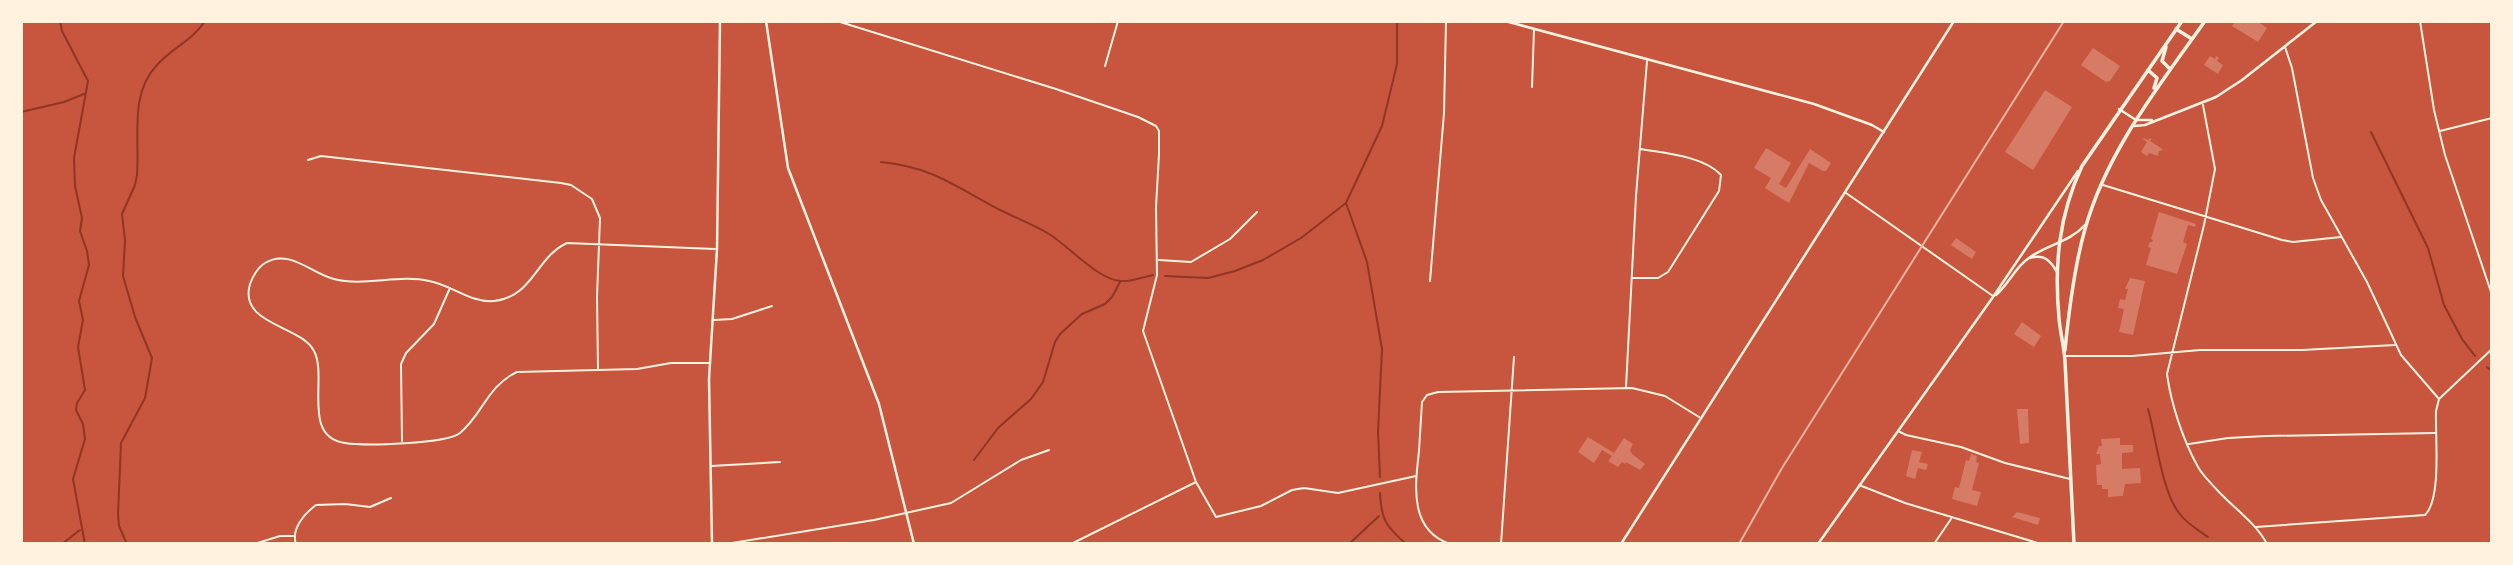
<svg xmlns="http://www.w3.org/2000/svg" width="2513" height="565" viewBox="0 0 2513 565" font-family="Figtree,sans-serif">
<rect width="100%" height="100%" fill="#c8553d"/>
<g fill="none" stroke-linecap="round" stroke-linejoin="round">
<path stroke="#8f3625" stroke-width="2" d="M60 21 62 31 88 81 74 158 75 186 82 218 80 231 87 251 89 265 79 301 83 320 78 347 85 390 77 403 76 410 83 424 85 439 73 479 85 544
M21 112 64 102 84 94
M2371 132 2428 248 2444 305 2462 339 2475 356
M881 162C933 167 956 187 1000 210 1016 218 1034 225 1049 234 1069 246 1098 280 1121 281 1131 282 1143 277 1153 275
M1346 203 1367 262 1382 349 1378 432 1380 477
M1165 276 1208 278 1235 271 1263 260 1301 238 1346 203 1382 126 1397 64V21
M2487 367 2492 371
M2148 409C2156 437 2162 492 2179 513 2186 523 2198 530 2208 537
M974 460 998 428 1031 399 1043 382 1055 342 1060 334 1082 314 1105 304 1112 297 1120 282
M1380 493C1381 520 1386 526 1406 544
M62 544 80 530
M127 544 119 526 118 514 121 443 145 398 152 358 135 317 123 276 125 240 122 214 135 185 137 175C140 138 129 94 157 65 172 48 193 40 205 21
M1349 544 1379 516"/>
</g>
<path fill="#d67c66" d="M2235 21H2257L2267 28 2258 42 2232 26Z
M2093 48 2120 66 2110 81 2106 82 2081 65Z
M2210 56 2215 59 2216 56 2219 58 2217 61 2223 65 2218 74 2204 65Z
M2045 90 2072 107 2033 170 2005 152Z
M2144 138 2147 140 2152 138 2150 141 2161 148 2163 150 2159 151 2158 156 2149 153 2147 156 2141 152 2147 142 2143 139Z
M1766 148 1791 163 1779 184 1786 188 1810 149 1831 163 1826 171H1823L1809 163 1789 203 1765 188 1771 178 1754 168Z
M2159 212 2196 224 2195 227 2188 225 2183 242 2187 244 2177 274 2146 265 2151 248 2148 247 2150 242H2152L2153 240 2151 239Z
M1956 238 1976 252 1972 259 1951 245Z
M2130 278 2145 281 2133 335 2119 332 2124 309 2118 308 2120 299 2125 300 2128 289H2125Z
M2022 322 2041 336 2034 347 2014 334Z
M2017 409H2028L2029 443 2020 444Z
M1588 437 1614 453 1624 438 1633 444 1630 450 1632 454 1645 464 1640 470 1626 462 1625 464 1622 462 1618 467 1608 461 1612 456 1602 450 1594 463 1578 452Z
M2120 438V445H2133V452L2122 453V469L2140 468 2141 483 2125 484 2123 496 2108 497V489H2102V485H2097L2096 465 2101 464 2100 454H2096L2099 446H2102L2101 439Z
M1912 450 1922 452 1919 462 1928 464 1926 470 1918 468 1915 479 1906 476Z
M1971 454 1977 456 1976 462 1979 463 1972 490 1981 492 1977 506 1952 499 1955 487 1959 488 1966 460 1969 461Z
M2017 512 2040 518 2038 525 2012 517Z"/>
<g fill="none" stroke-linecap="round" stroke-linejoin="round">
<path stroke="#fff3e0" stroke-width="2" d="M837 21 1056 89 1138 117 1156 126 1159 131V154L1156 207 1157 275 1143 331 1196 482 1216 517 1261 506 1292 490 1304 488 1338 493 1416 476
M2420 21 2434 110 2445 155 2492 295
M2285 47 2292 68 2313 178 2321 200 2367 282 2401 355 2439 399
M1105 66 1118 21
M1532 87 1534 29
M2203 105 2215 169 2204 225 2167 374C2171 404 2183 440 2198 467 2203 476 2212 484 2219 492 2235 509 2256 523 2267 544
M2440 131 2492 118
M308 160 321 156 561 183 571 185 592 199 600 218 597 297 598 369
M2103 185 2282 240 2293 242 2341 237
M1846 193 1993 296
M1159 260 1191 262 1230 239 1257 212
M1633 278H1658L1668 272 1719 191 1721 175C1704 156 1664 153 1640 149
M1430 281 1444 113 1446 21
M714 320 732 319 772 306
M2065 356H2132L2200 350H2302L2395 345
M709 363H671L637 369 517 372C487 386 483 414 460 433 447 444 364 446 345 443 301 437 328 377 314 351 301 325 238 325 250 284 253 276 257 268 265 263 289 248 312 274 334 279 364 287 399 274 429 281 452 285 470 303 494 301 533 297 536 257 567 243L715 249
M1626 387 1636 196 1647 61
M1898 431 1906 435 1961 447 2005 463 2070 479
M402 441 401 364 406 353 434 324 450 288
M2189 444 2228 438 2266 436 2435 433
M711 466 780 462
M1859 485 1905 503 2041 544
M2256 527 2425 515C2442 499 2435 435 2436 411L2439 399 2492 349
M254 544 280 536H293
M296 544C291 529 304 514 316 505L345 504 370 507 391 498
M726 544 874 520 951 503 1021 460 1049 450
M1071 544 1196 482
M1450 544C1409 530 1415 486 1419 451 1420 435 1421 419 1422 402L1427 395 1438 392 1632 388 1665 396 1699 417
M1501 544 1514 357
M1934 544 1951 519"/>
<path stroke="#fff3e0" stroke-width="2.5" d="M766 21 788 168 879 404 914 544
M1505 21 1814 104 1872 125 1884 132
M2119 109 2136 120H2152
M2134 126 2145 125 2216 97 2242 80 2317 21
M712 544 709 379 717 249 720 21
M1621 544 1954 21"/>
<path stroke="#fff3e0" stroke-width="2.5" d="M2030 258C2044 254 2050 260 2057 272
M1996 295C2009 284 2015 267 2029 258 2047 244 2069 243 2085 225
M1818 544 1993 297 2078 171"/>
<path stroke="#fff3e0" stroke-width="3.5" d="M2176 29 2192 39
M2166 47 2162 61 2170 69
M2148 70 2157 78 2154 88
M2065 350C2069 309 2074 268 2085 229 2107 151 2159 86 2205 21
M2074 544C2071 483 2068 422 2065 361 2064 346 2060 332 2059 318 2054 264 2059 215 2082 166L2182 21"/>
<path stroke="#e9b49f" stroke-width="2" d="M1739 544 1782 468 2064 21"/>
</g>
<rect width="2513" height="565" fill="none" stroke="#fff3e0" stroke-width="46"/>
</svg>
